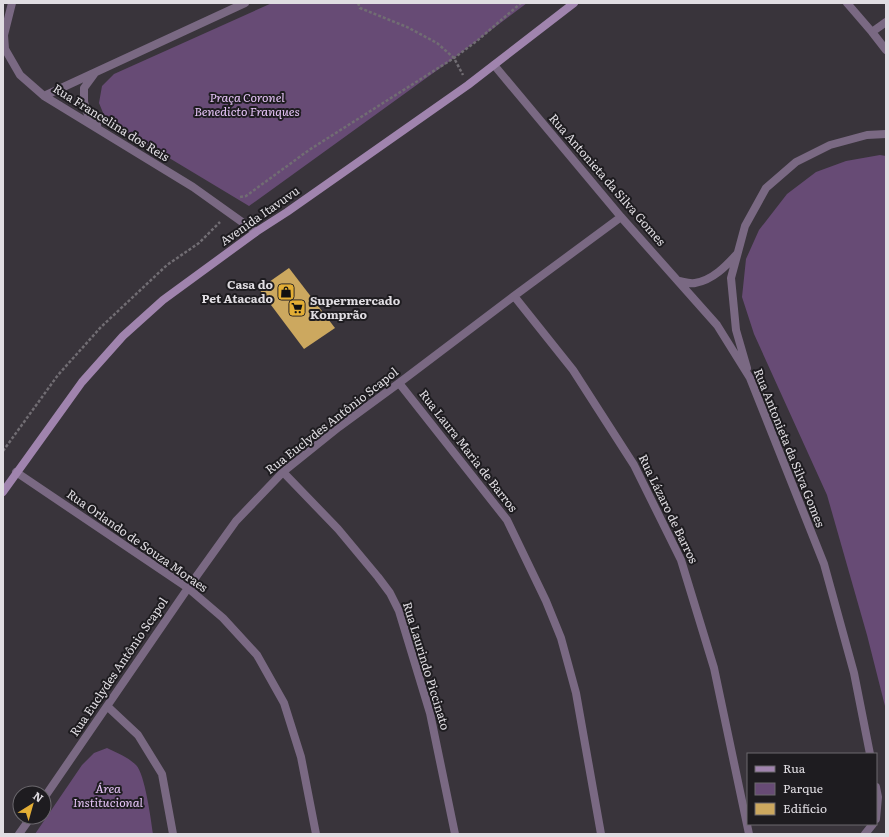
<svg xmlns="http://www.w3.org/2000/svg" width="889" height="837" viewBox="0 0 889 837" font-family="Literata,serif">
<rect width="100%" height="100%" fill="#39343b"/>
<path fill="#674b75" d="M272 3H527L454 58 249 206 106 120 99 103 102 86 114 74Z
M880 155 886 156V710L867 635 827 495 754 334 742 297 746 259 759 230 787 194 816 172 846 161Z
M107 748C117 753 128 757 136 765 145 774 151 820 153 834H35L82 765 94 753Z"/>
<path fill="#cca85f" d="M289 268 335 328 304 349 259 289Z"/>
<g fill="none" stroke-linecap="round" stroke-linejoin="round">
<path stroke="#716d73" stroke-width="2.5" stroke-dasharray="3 2" stroke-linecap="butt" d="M358 3 360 8 407 27 437 43 454 58 463 75
M240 197 246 196 309 150 454 58 478 40 521 3
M3 451 58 375 101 327 167 265 199 243 220 222"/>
<path stroke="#7a6983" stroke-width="8" d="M12 3 4 35 5 49 20 75 44 96 193 187 256 232
M847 3 872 32 886 50
M872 32 886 22
M494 65 621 217 717 325 750 378 824 564 854 673 870 754
M95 73 84 88V102L88 115 97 125
M44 96 245 3
M679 281C684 282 690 284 695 283 713 280 726 266 737 254
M514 296 573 370 634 465 681 560 714 668 749 834
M747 368 736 330 731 278 745 226 766 188 796 162 830 145 867 135 886 134
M399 383 507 520 546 601 561 638 576 693 601 834
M16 472 188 588 223 618 257 655 284 703 301 757 316 834
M283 472 338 529 378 577 390 593 399 611 430 713 455 834
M107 706 138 735 162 774 173 834
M876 787 878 797 876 819
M44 798 188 588 236 521 283 472 339 427 399 383 514 296 621 217
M19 834 31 817
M865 834 873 824"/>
<path stroke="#a084ae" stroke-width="8" d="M3 492 82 382 123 336 163 300 256 232 287 212 468 85 574 3"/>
</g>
<defs>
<g id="shop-square" transform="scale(0.9)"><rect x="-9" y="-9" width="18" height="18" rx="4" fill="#e3ae35" stroke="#1e1c20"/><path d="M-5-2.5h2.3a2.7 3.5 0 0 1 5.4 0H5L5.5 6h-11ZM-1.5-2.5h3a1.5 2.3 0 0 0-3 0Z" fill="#111"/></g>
<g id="supermarket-square" transform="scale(0.9)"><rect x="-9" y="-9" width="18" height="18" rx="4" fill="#e3ae35" stroke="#1e1c20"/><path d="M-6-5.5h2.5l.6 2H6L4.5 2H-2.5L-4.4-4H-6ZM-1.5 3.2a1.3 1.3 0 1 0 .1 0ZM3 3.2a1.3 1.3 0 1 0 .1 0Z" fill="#111"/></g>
</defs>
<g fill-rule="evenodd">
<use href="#shop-square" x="286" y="292"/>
<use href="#supermarket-square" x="297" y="308"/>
</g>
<g text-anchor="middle" stroke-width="4" stroke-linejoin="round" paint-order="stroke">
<g font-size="12" font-style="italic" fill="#e6c4f7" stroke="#1e1c20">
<text x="247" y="102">Praça Coronel<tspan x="247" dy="14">Benedicto Franques</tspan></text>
<text x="108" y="793">Área<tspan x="108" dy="14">Institucional</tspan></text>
</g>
<g font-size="12" fill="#e0dde2" stroke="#1e1c20">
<text transform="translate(111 123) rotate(32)" y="4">Rua Francelina dos Reis</text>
<text transform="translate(607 180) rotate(49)" y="4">Rua Antonieta da Silva Gomes</text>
<text transform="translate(260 216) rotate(-35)" y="4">Avenida Itavuvu</text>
<text transform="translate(332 421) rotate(-38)" y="4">Rua Euclydes Antônio Scapol</text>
<text transform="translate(789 448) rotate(68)" y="4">Rua Antonieta da Silva Gomes</text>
<text transform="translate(468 451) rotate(52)" y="4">Rua Laura Maria de Barros</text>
<text transform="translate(668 509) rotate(64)" y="4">Rua Lázaro de Barros</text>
<text transform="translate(137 541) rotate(35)" y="4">Rua Orlando de Souza Moraes</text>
<text transform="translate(426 666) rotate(73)" y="4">Rua Laurindo Piccinato</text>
<text transform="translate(119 667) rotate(-56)" y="4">Rua Euclydes Antônio Scapol</text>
</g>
<g font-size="12" font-weight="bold" fill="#e0dde2" stroke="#1e1c20" text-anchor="end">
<text x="273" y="289">Casa do<tspan x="273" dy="14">Pet Atacado</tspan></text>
<text x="310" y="305" text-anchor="start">Supermercado<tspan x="310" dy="14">Komprão</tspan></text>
</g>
</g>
<rect width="889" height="837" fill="none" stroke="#e0dde2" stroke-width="8"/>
<rect x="747" y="753" width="130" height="72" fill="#1e1c20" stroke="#6c696e"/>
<rect x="755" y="766" width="20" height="6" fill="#a084ae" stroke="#6c696e"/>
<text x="783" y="773" font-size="12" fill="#e0dde2">Rua</text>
<rect x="755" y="783" width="20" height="12" fill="#674b75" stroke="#6c696e"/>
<text x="783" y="793" font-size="12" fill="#e0dde2">Parque</text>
<rect x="755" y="803" width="20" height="12" fill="#cca85f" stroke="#6c696e"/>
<text x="783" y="813" font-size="12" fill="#e0dde2">Edifício</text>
<g transform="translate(32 805) rotate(37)"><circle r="19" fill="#1e1c20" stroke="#6c696e"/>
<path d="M0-3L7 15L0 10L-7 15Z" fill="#e3ae35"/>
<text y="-6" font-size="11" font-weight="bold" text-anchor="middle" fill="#e0dde2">N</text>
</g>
</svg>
